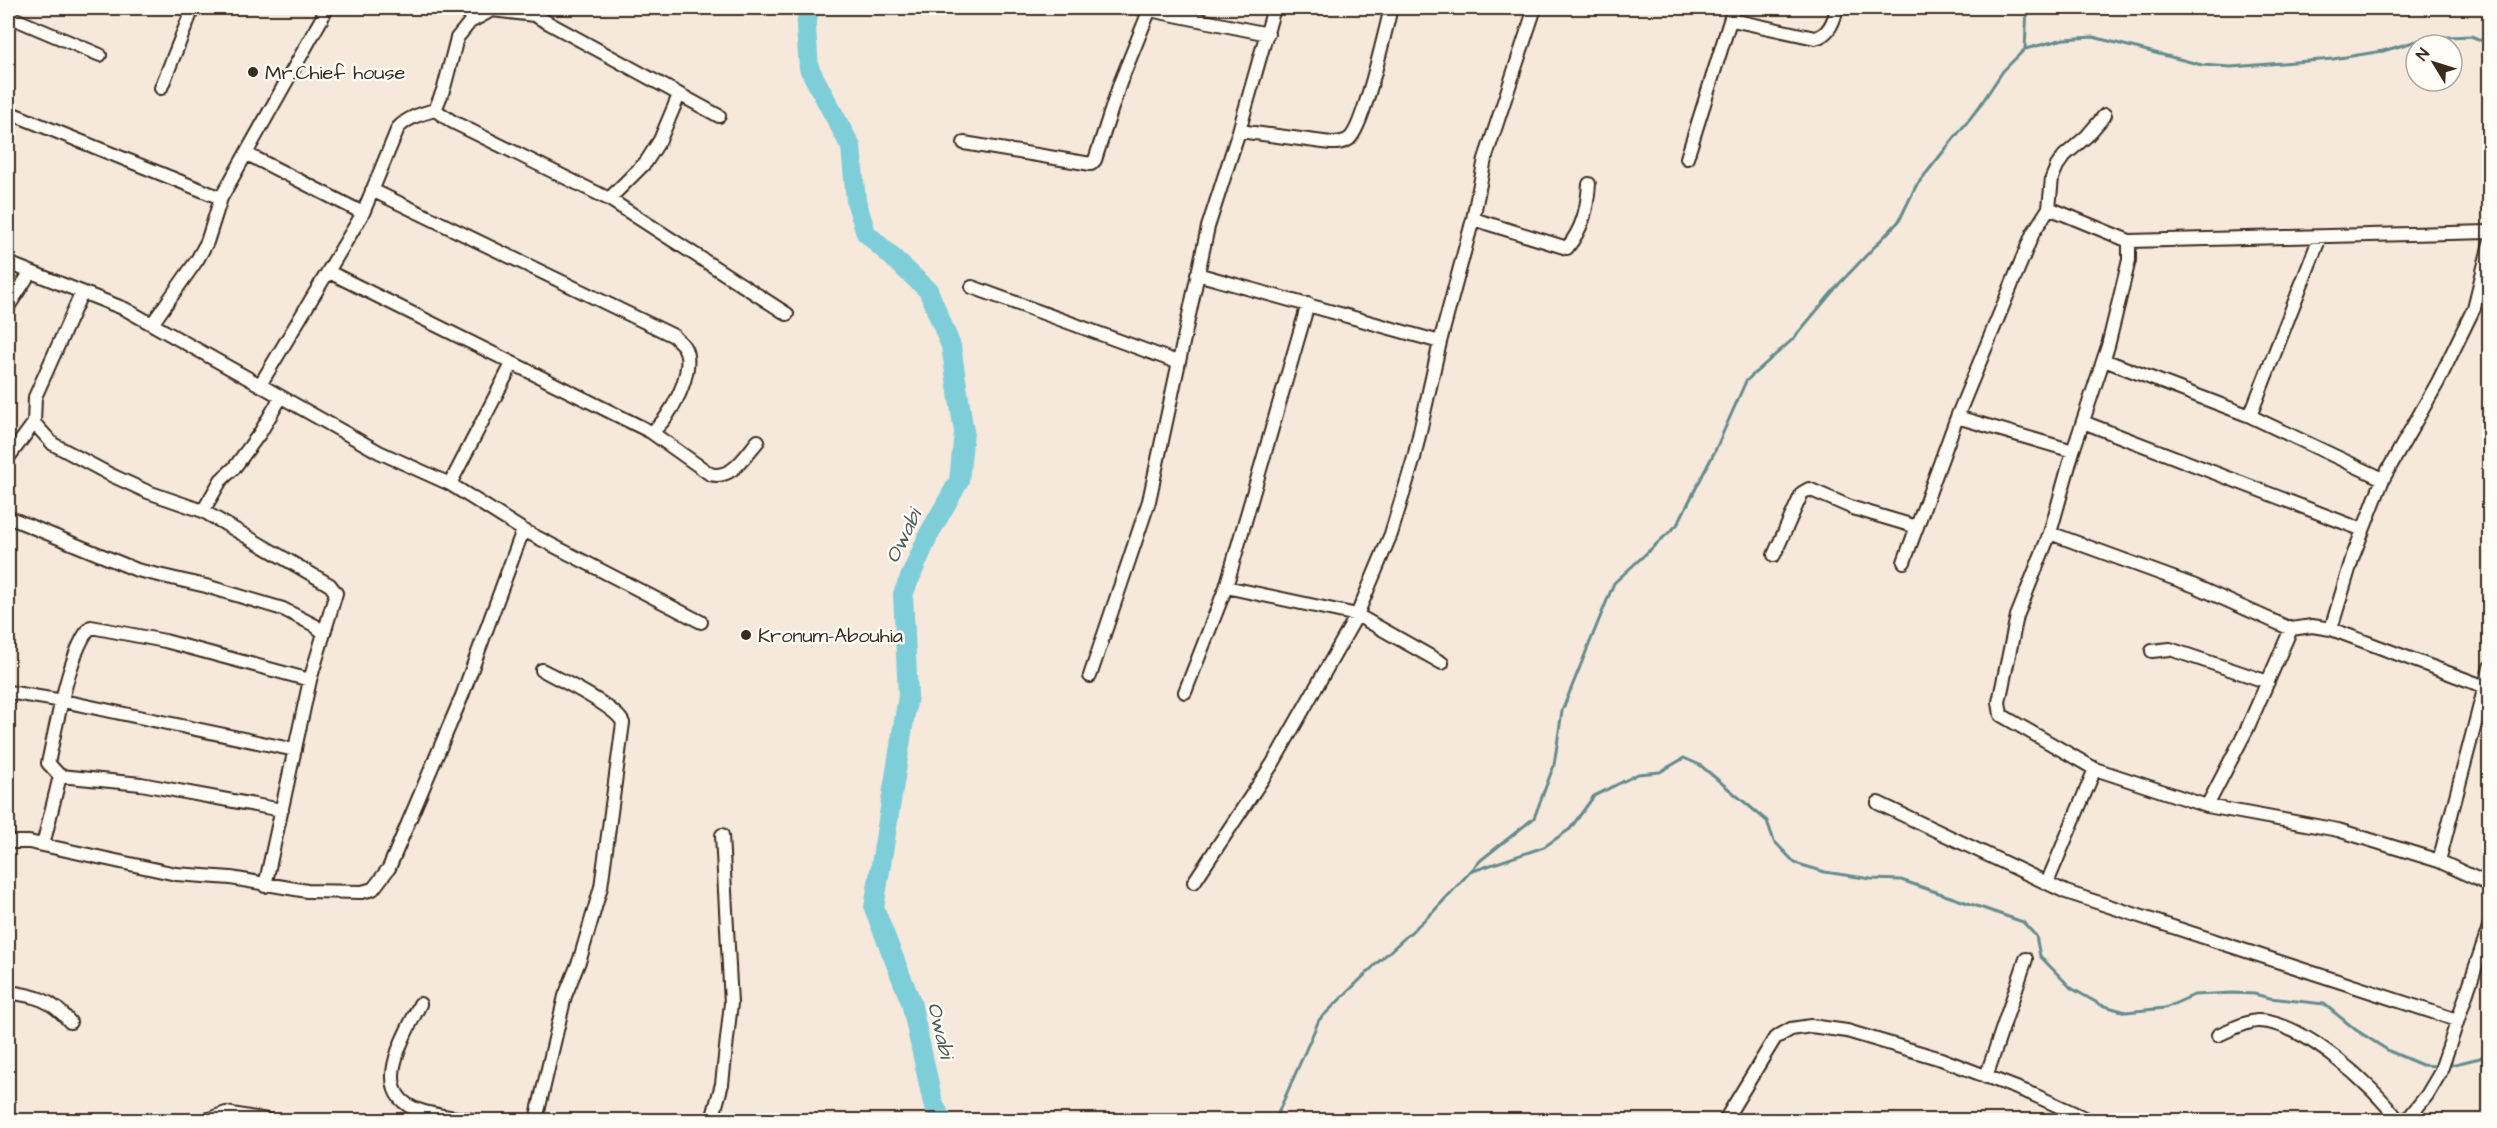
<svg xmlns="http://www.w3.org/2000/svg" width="2497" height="1128" viewBox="0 0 2497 1128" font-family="'Architects Daughter',sans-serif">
<rect width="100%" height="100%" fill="#f6e8da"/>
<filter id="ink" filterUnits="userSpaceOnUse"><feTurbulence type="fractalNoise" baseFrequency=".0167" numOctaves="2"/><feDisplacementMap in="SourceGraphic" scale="12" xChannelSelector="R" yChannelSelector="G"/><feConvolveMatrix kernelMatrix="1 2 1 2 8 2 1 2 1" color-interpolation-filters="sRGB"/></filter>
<g filter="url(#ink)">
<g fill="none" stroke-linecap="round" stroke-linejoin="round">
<path stroke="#638c8f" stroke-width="3" d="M2025 49 2027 8
M1470 872 1544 847 1570 829 1594 796 1638 774 1660 772 1684 758 1700 765 1767 821 1774 841 1795 863 1825 872 1871 879 1901 880 2023 922 2036 936 2040 956 2071 988 2101 1005 2126 1012 2165 1008 2194 995 2232 993 2254 994 2270 998 2324 1004 2356 1030 2389 1051 2422 1065 2437 1066
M2447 1066 2480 1058 2490 1051
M1275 1120 1319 1020 1376 964 1433 912 1481 860 1534 818 1554 765 1562 711 1614 583 1677 525 1714 453 1746 381 1793 339 1839 284 1899 221 1916 186 1979 107 2003 71 2025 49 2064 39 2093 37 2202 65 2231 67 2333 59 2383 51 2427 38 2471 36 2490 44"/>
<path stroke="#7eceda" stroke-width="20" d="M809 8 806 28 809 68 851 147 856 201 866 233 928 290 951 346 964 432 959 481 929 534 903 594 908 696 874 908 911 1002 933 1103 942 1120"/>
<g stroke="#3b2a1e" stroke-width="16">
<path id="minor" d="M1140 8 1268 34
M8 16 100 55
M1732 20 1815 38C1829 35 1834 21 1837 8
M161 88 193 8
M435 110 453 122 609 199 787 314
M435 110 444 88 457 38 470 22 492 10 534 15 719 116
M8 112 221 198 322 18 326 8
M1239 131 1331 143C1337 143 1343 143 1349 139 1364 127 1385 31 1391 8
M964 143 1091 164 1095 160 1120 83 1150 9
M247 154 363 213
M1687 158 1734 8
M372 190 674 336C677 340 682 343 684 347 697 368 670 421 651 432
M609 199 646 162 660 140 679 95
M2049 208 2129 241V260L2108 346 2073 451 2050 533 2017 616 1999 702 2001 715 2095 769 2207 806 2338 830 2439 861 2490 885
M1473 219 1567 248C1583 228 1587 210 1589 184
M2129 241 2490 232
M8 263 125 309 379 452 450 484 523 530 701 622
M329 272 651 432 710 474C732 480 745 456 758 441
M1197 274 1440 342
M972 287 1177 362
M82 292 35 397 34 423 53 444 111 475 148 492 203 511 221 480 234 468 260 433 281 397
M8 307 30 273
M152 324 197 260 207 242 221 198
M2104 360 2250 416 2383 479
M260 385 363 213 398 128C408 117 421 114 435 110
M2250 416 2320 237
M1957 417 2073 451
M2083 422 2363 530
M8 458 34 423
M450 484 512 364
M203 511 330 585 336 593 310 680 265 886
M8 517 137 570 206 586 283 609 314 625 324 633
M2050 533 2195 586 2291 629 2312 626 2331 629 2483 686
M1774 555 1802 493 1809 489 1853 508 1917 527
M1904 562 1957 417 2033 233 2049 208 2052 178 2057 166 2064 156 2087 136 2105 115
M1226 587 1357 615 1442 663
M2331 629 2353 556 2383 479 2438 382 2474 308 2490 243
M2152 651 2170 649 2268 682
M1090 676 1149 501 1208 227 1239 131 1274 8
M8 692 63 701 295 750
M1185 692 1226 587 1308 304
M60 776 48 763C55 733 70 646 91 627L165 641 310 680
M1878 803 2066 892 2457 1020
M2207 806 2247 729 2291 629
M8 842H29L176 874 231 878 307 891 362 892 373 889 389 868 462 696 523 530
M43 845 60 776 141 784 282 810
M2439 861 2490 667
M1194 882 1273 763 1357 615 1391 534 1414 458 1440 342 1473 219 1485 159 1535 8
M2047 883 2095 769
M8 992C36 996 51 999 70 1022
M420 1004C405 1036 367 1094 421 1111 437 1116 455 1118 472 1120
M2218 1035C2230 1030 2244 1022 2257 1021 2301 1020 2374 1086 2398 1120
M1986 1077 2026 959
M206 1120 226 1113 267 1120
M536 1120 565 996 580 959 601 887 623 723C617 707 559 679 542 670
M712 1120 722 1084 731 1003 722 835
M1725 1120 1775 1038 1791 1029 1811 1026 1847 1031 1941 1059 2032 1094 2089 1120
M2407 1120 2427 1095 2440 1073 2490 924"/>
</g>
<use href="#minor" stroke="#fdfcf7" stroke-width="12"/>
</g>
</g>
<g fill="#3b2a1e" stroke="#fdfcf7" stroke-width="2">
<circle cx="253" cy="72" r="6"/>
<circle cx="746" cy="635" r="6"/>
</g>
<g text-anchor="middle" stroke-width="5" stroke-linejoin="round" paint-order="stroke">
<g font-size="20" fill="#3b2a1e" stroke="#fdfcf7" text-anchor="start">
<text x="265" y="79">Mr.Chief house</text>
<text x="758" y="642">Kronum-Abouhia</text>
</g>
<g font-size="21" font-style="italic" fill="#4f5b56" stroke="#fdfcf7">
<text transform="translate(903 536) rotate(-64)" y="7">Owabi</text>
<text transform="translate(941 1030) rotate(77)" y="7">Owabi</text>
</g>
</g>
<rect width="2497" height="1128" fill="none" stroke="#fdfcf7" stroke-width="30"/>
<rect x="15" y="15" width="2467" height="1098" fill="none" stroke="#3b2a1e" stroke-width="2" filter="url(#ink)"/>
<g transform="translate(2434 63) rotate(308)"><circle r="28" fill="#fdfcf7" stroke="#afa8a0" stroke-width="1.5"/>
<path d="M0-4.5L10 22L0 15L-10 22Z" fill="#3b2a1e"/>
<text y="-9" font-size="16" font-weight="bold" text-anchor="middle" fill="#3b2a1e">N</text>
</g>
</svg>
